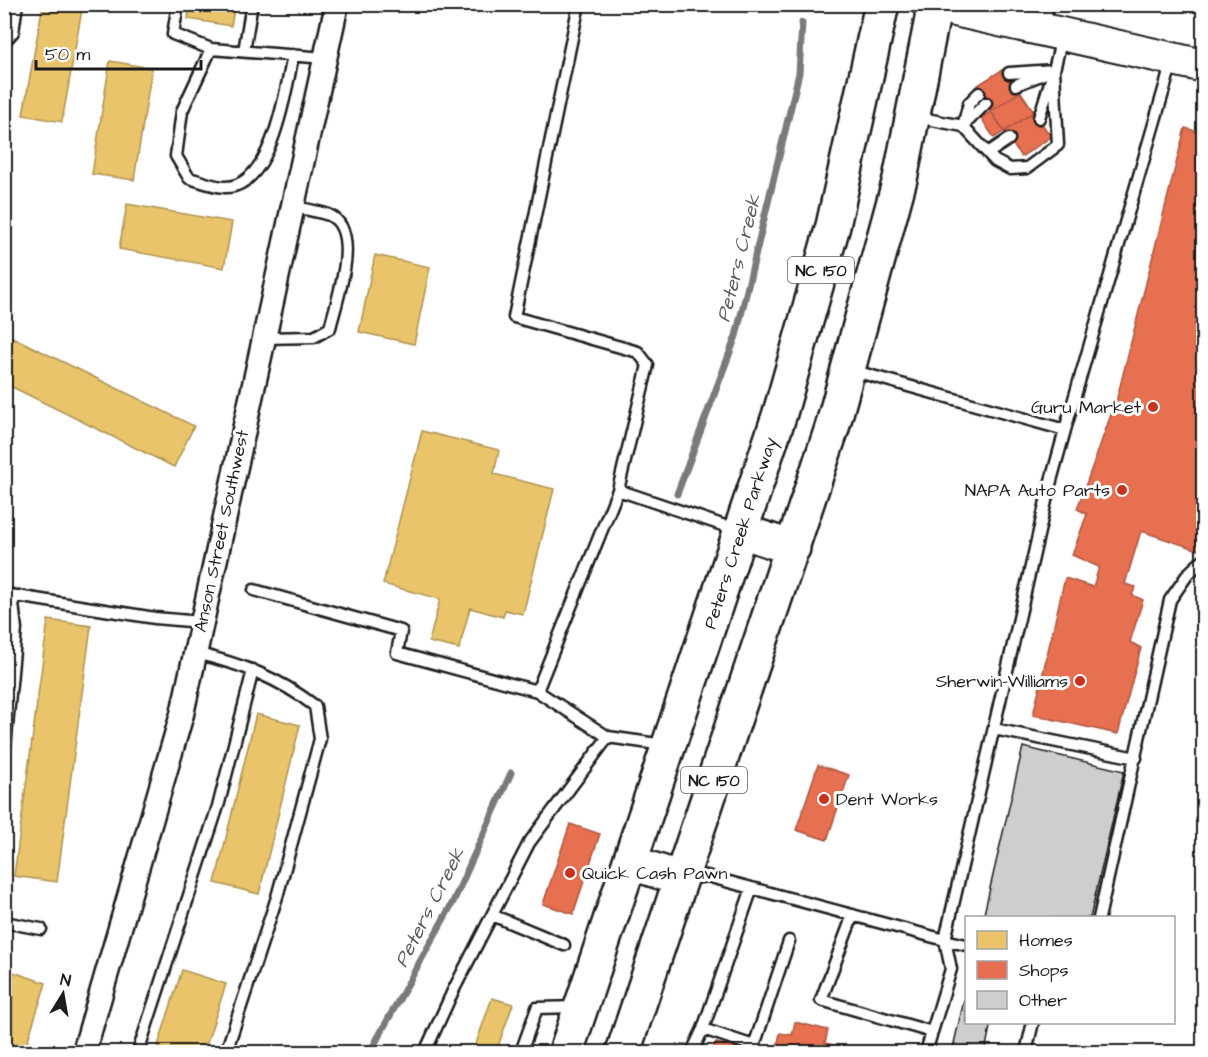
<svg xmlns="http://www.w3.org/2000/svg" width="1208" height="1057" viewBox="0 0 1208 1057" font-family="'Architects Daughter',sans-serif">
<rect width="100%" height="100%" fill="#fff"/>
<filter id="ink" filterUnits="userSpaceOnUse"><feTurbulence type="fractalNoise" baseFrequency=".0167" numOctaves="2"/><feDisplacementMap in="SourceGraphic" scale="12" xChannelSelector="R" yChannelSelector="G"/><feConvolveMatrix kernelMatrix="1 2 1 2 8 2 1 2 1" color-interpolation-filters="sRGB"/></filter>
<g filter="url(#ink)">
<path fill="#e9c46a" stroke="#ac9253" stroke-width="1.5" d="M4 4H12L8 24H4Z
M43 4H83L62 122 23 115Z
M190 4H235L231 26 188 19Z
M110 61 152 68 134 180 92 174Z
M127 204 232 222 224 268 119 249Z
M375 255 430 267 414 344 359 332Z
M4 333 194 426 174 467 4 383Z
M422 431 499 450 494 474 554 489 523 614 505 610 503 617 470 608 459 649 429 642 440 599 383 584Z
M48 620 91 626 57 882 14 876Z
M256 714 300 725 259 894 215 883Z
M4 969 46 983 24 1052H4Z
M182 970 226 984 204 1052H156Z
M492 998 513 1004 496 1052H473Z"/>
<path fill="#e76f51" stroke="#aa5641" stroke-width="1.5" d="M1005 68 1051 137 1021 157 975 87Z
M1020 92 1034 112 994 138 981 118Z
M1185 128 1204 133V552L1141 531 1125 584 1136 587 1132 595 1143 600 1130 642 1141 648 1118 734 1033 715 1065 578 1093 587 1099 567 1072 555 1087 514 1077 509 1117 398Z
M818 765 849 775 827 840 796 830Z
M570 824 600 834 573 914 543 904Z
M795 1022 828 1030 825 1043 846 1048 845 1052H776L780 1033 792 1035Z
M716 1043 752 1051 713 1052Z"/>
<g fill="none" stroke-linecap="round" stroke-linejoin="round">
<path stroke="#7a7a7a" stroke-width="7" d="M677 494 736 336 799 73 802 23
M370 1052 453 902 511 773"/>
</g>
<path fill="#cecece" stroke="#1c1c1c" stroke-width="1.5" d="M1023 747 1124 771 1090 918H983Z
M964 1000 966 1001V1022H991L985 1052H952Z"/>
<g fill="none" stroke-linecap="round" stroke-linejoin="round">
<g stroke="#1c1c1c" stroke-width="15">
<path id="lane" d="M178 4 173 34 211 49 325 58
M1042 26 1049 4
M4 42 13 32 17 4
M211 49 182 111 176 156 189 178C200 181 214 187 225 187 272 188 286 90 293 55
M244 51 252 4
M1009 73 1054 70
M1016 85 1043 74
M916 117 963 126 995 161 1010 169 1027 168 1058 145 1054 70 1062 37
M1039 118 1052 76
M965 124 986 103
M963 126 969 103 979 93
M988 153 1009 139
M263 338 314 337 330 328C336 302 363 230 329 215 318 211 304 209 293 207
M1065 430 1172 62
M618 490 737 530
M254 590 401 631 397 653 537 691 608 737
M4 594 155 618 201 622
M195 653C241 664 277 677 315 706L320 739 277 897 226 1052
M537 691 618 490 648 365 638 352 514 317 579 4
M994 729 1136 758
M4 759 16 629 12 595
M687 879 707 876 945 940 1049 488 1065 430 851 370
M752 888 703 1029 754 1046 789 941
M492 915 564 945
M853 915 821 1000 932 1032 951 969 945 940 966 945
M1099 918 1170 600 1188 574 1204 559
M4 922 41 929
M138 1052 219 803 253 670
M425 1052 453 991 529 843 608 737 664 745
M521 1052 537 1008 578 1007
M692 1052 703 1029
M926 1052 932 1032
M1026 1052 1033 1022"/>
</g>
<g stroke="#1c1c1c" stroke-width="27">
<path id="street" d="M84 1052 182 714 337 4"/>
</g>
<g stroke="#1c1c1c" stroke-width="36">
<path id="secondary" d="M928 4 1204 66"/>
</g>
<g stroke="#1c1c1c" stroke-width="38">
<path id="primary" d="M741 531 793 548
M630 862 681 879
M566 1052 780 413 833 226 882 4
M623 1052 832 428 900 179 935 4"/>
</g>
<use href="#lane" stroke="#fff" stroke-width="10"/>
<use href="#street" stroke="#fff" stroke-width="22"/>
<use href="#secondary" stroke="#fff" stroke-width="32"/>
<use href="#primary" stroke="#fff" stroke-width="33"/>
</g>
</g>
<g fill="#c8321e" stroke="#fff" stroke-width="2">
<circle cx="1153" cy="407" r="6"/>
<circle cx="1122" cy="490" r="6"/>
<circle cx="1080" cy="681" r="6"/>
<circle cx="824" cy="799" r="6"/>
<circle cx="570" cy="873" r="6"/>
</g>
<g text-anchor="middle" stroke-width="6" stroke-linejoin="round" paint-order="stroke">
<g fill="#fff" stroke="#606060" stroke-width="1.5">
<rect x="788" y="257" width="66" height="26" rx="4.5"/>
<rect x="681" y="767" width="66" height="26" rx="4.5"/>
</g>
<g font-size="16" font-weight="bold" fill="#1c1c1c">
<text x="821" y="276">NC 150</text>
<text x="714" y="786">NC 150</text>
</g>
<g font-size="18" fill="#1c1c1c" stroke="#fff" text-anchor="end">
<text x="1141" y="413">Guru Market</text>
<text x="1110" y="496">NAPA Auto Parts</text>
<text x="1068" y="687">Sherwin-Williams</text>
<text x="836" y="805" text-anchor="start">Dent Works</text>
<text x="582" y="879" text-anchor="start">Quick Cash Pawn</text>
</g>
<g font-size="18" fill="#1c1c1c" stroke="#fff">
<text transform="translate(221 531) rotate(-78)" y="6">Anson Street Southwest</text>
<text transform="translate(740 533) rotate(-72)" y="6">Peters Creek Parkway</text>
</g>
<g font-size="20" font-style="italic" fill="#5a5a5a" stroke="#fff">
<text transform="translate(738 258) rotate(-76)" y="7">Peters Creek</text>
<text transform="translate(429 907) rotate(-63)" y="7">Peters Creek</text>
</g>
</g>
<rect width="1208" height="1057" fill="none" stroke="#fff" stroke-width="24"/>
<rect x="12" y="12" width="1184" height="1033" fill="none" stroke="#1c1c1c" stroke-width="2" filter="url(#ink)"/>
<rect x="965" y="916" width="210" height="108" fill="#ffffff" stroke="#a4a4a4" stroke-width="1.5"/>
<rect x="977" y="931" width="30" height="18" fill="#e9c46a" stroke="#a4a4a4" stroke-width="1.5"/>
<text x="1019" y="946" font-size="18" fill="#1c1c1c">Homes</text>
<rect x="977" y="961" width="30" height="18" fill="#e76f51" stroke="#a4a4a4" stroke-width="1.5"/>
<text x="1019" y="976" font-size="18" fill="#1c1c1c">Shops</text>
<rect x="977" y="991" width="30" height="18" fill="#cecece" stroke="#a4a4a4" stroke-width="1.5"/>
<text x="1019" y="1006" font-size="18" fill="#1c1c1c">Other</text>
<g transform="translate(63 994) rotate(11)" stroke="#ffffff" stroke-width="4.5" paint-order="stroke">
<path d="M0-4.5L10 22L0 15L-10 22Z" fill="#1c1c1c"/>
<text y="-9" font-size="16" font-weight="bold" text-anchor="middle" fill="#1c1c1c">N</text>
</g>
<path d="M36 60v9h165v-9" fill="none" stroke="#1c1c1c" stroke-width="3"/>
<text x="45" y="60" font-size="18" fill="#1c1c1c" stroke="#ffffff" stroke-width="4.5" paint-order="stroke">50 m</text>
</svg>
